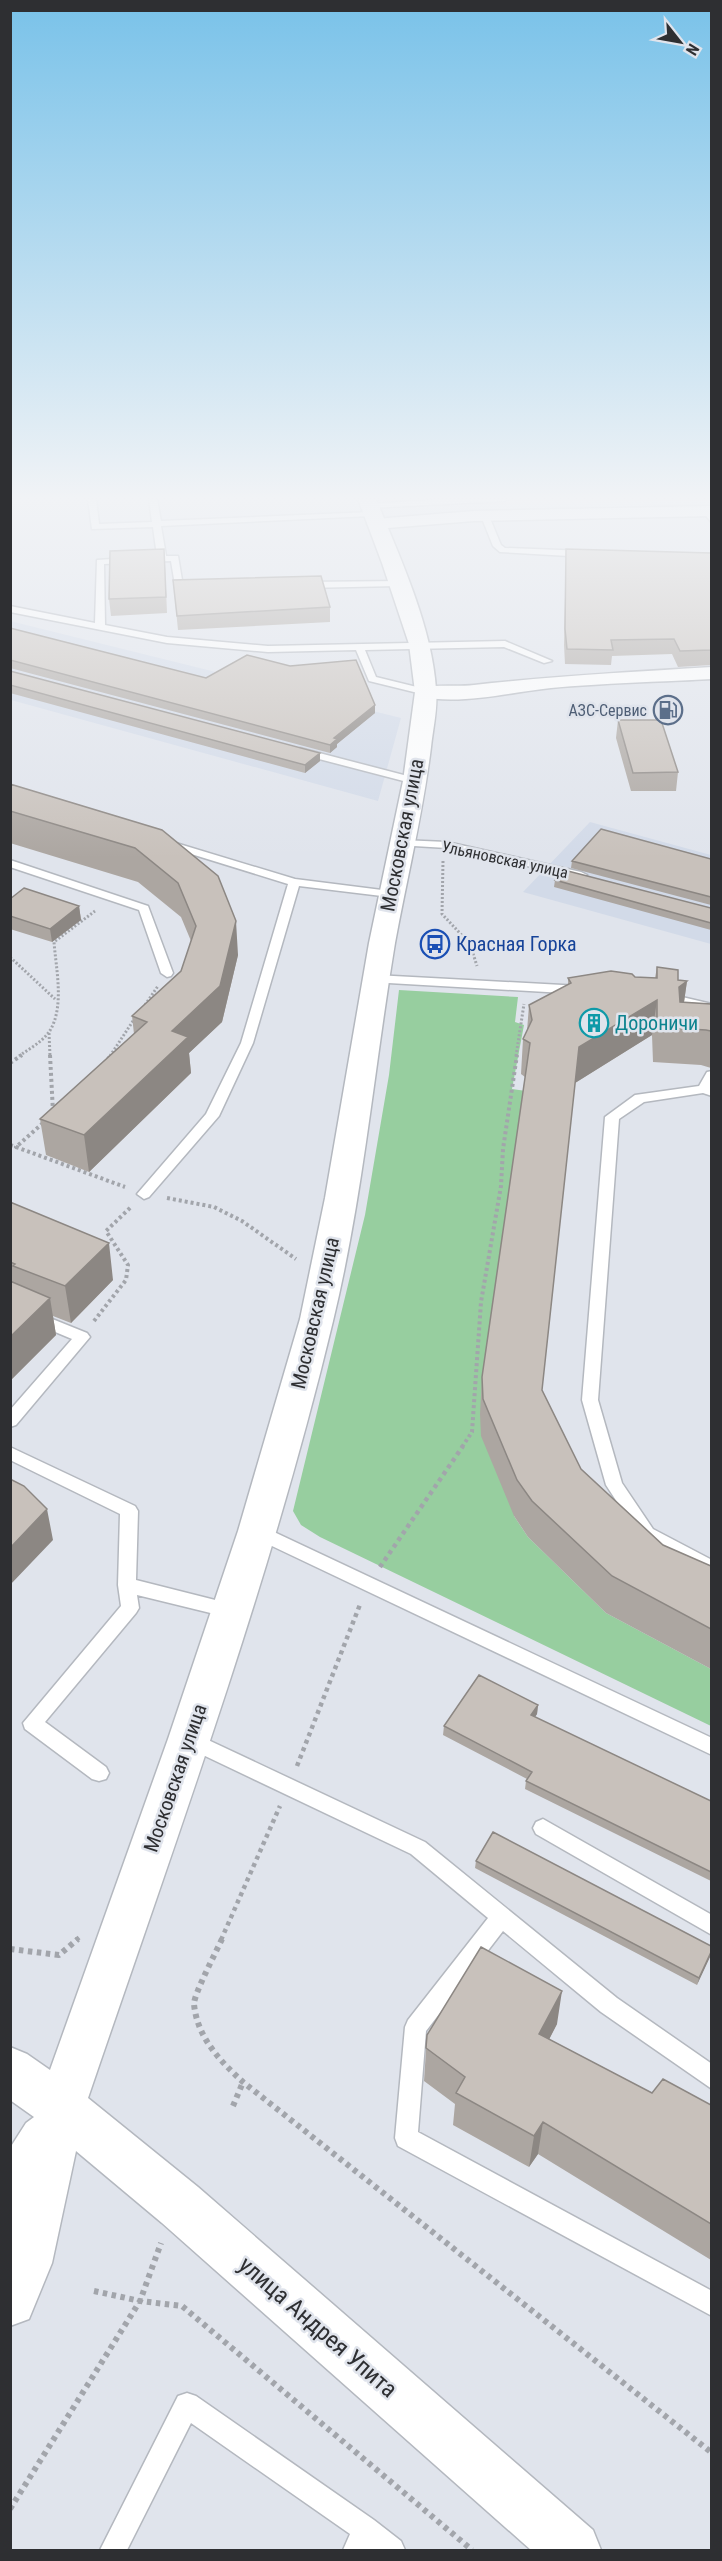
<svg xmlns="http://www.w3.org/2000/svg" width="722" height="2561" viewBox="0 0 722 2561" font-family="'Roboto Condensed',sans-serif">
<rect width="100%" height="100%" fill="#e0e4ec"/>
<path fill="#eed3d4" d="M382 499H711L712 501 385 506Z"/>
<path fill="#d2dae8" d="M10 621 401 718 378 801 11 700Z
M590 822 711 855V944L523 892Z"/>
<path fill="#97ce9f" d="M399 990 518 997 515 1022 524 1025 512 1089 526 1091 514 1516 528 1537 606 1613 711 1669V1726L320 1537 301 1525 293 1511 365 1215 389 1075Z"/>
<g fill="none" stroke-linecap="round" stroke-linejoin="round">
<g stroke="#b4b8bf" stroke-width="3">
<path id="lane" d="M88 499H96L99 524 152 522 149 499H157L161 521 371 512 375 514 371 516 161 526 166 556H178L183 586 192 589 188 592 176 591 171 561 104 564 105 625 167 637 268 646 505 641 552 661 544 663 504 647 365 650 376 677 429 690 431 692 426 695 369 681 356 650 268 652 167 643 10 612V606L95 623 97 560 157 556 153 527 92 529Z
M449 499H508L504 501 369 508 365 506 369 504Z
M706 509 712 513V523L702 511Z
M485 513 489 516 501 545 505 548 586 551 590 554 586 557 500 552 493 546 481 516Z
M401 581 402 583 398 586 305 588 301 585 305 582Z
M300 748 419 779 420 781 415 784 296 753 295 751Z
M166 840 295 879 390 891 396 894 390 897 299 886 253 1043 219 1116 149 1197 144 1199 137 1194 206 1114 241 1043 288 884 162 845 160 843Z
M401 840 447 842 581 872 587 875 581 878 447 848 397 845 395 843Z
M10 860 148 906 173 973 171 976 167 977 161 973 139 910 10 867Z
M375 975 581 986 587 990 581 994 371 982 369 979 371 976Z
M665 993 712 1004V1012L661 1000 659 997Z
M712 1071V1096L703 1093 644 1102 619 1119 598 1400 622 1483 653 1529 712 1560V1576L641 1539 606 1485 582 1400 605 1117 635 1095 699 1086 707 1072Z
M10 1302 87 1333 90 1337 16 1425 10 1427V1410L72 1339 10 1313Z
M10 1447 135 1506 138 1511 136 1580 231 1604 237 1606 240 1611 237 1616 231 1618 137 1595 139 1608 136 1613 45 1722 106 1767 109 1773 106 1779 99 1781 92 1779 25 1729 23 1723 121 1606 118 1585 120 1514 10 1460Z
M257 1524 712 1738V1755L251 1536 248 1531 251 1526Z
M189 1731 425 1842 617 1998 712 2064V2089L601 2012 503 1931 426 2031 418 2132 712 2291V2316L398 2146 395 2138 405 2027 408 2020 488 1918 411 1854 182 1745 180 1739 182 1733Z
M543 1819 712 1915V1935L536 1834 533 1828 536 1822Z
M187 2393 196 2396 374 2520 401 2541 405 2550H343L350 2534 191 2423 127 2550H100L178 2396Z"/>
</g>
<g stroke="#b4b8bf" stroke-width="3">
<path id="street" d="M712 506V516L474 521 375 529 367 524 375 519 474 511Z
M712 667V679C658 682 604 683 551 688 511 692 458 706 419 696L416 692 419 688C436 684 456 687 474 685 553 676 632 672 712 667Z"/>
</g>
<g stroke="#b4b8bf" stroke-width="3">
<path id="secondary" d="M358 499H376C400 558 432 626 436 689 438 708 433 728 431 747 423 813 407 878 395 943 374 1069 363 1197 333 1321 270 1584 175 1842 88 2098L198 2187 593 2530 601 2550H531L162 2223 76 2151 52 2263 29 2319 10 2326V2148L26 2123 34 2117 10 2100V2047L27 2054 50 2070 168 1739 238 1531 300 1319 325 1198 369 943 403 781 415 692 409 644 382 563Z"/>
</g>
<path stroke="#a2a5ab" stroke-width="3" stroke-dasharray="2 2" stroke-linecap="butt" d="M443 861 442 914 470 944 477 966
M10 957 55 999
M145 1005 158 986
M49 1033 50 1056
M19 1056C29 1049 42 1042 49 1032 65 1008 56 969 54 942L95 911
M110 1056 135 1018
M516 1056 524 1004"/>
<path stroke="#a2a5ab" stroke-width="4" stroke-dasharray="3 3" stroke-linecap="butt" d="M50 1055 53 1112
M108 1059 111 1055
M10 1063 22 1055
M43 1123 16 1147 125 1187
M10 1145 16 1147
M167 1198 214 1207 242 1221 296 1259
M94 1321 126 1280 128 1265 106 1231 131 1207
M462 1447 472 1432 481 1302 501 1186 503 1149 517 1055"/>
<path stroke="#a2a5ab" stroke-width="4.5" stroke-dasharray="4 4" stroke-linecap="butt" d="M380 1567 463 1446
M297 1766 361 1602
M76 1940 82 1935
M221 1940 280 1806"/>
<path stroke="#a2a5ab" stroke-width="6" stroke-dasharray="4.5 4.5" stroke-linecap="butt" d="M222 1939C217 1950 194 1994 194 2004 197 2037 220 2061 243 2082L712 2453
M10 1949 59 1955 78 1939
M233 2106 243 2082
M94 2291 140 2301 182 2306 472 2550
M10 2509 140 2301 161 2243"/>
<use href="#lane" fill="#fff" fill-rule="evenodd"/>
<use href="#street" fill="#fff" fill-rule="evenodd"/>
<use href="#secondary" fill="#fff" fill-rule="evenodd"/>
</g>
<path fill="#aca6a1" d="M566 549 711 553V665L678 667 672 654 612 656 611 665 565 664 564 645Z
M165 565 167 613 111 616 109 599Z
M173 580 330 607V622L178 630Z
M10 628 206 678 375 713 337 744V747L330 753 10 668Z
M10 671 320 761 305 773 10 693Z
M618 720 678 772 676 791H631L616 738Z
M10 784 162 830 238 955 222 1022 189 1053 191 1073 89 1172 46 1155 40 1119 134 1034 132 1016 181 971 191 941 181 917 138 882 10 843Z
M711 859V905L571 868 572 861Z
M555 880 711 908V930L554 887Z
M10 899 79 906 81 920 52 942 10 929Z
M657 967 678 980 687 981 684 1002 711 1004V1068L701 1065 653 1062 652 1035 575 1083 542 1390 581 1469 663 1545 711 1566V1669L606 1613 528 1537 514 1516 481 1436 480 1414 482 1377 525 1077 521 1074 523 1039 527 1031 529 1005 568 985V978L635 977 655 978Z
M10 1202 113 1280 71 1323 53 1316 56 1335 10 1381Z
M538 1705 537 1714 535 1717 711 1801V1881L525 1789 526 1781 527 1779 443 1735 444 1726Z
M476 1861 711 1946 697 1985 475 1868Z
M557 2024 549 2039 652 2093 711 2105V2260L538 2154 529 2167 453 2125 455 2104 424 2081 427 2035Z"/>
<path fill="#8c8783" d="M375 705V713L337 744V747L330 753V745L334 738Z
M320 753V761L305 773V765Z
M79 906 81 920 52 942 50 929Z
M236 921 238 955 222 1022 189 1053 191 1073 89 1172 84 1135 172 1031Z
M687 981 682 1016 674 1021 679 987Z
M657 1000 652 1035 575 1083 579 1047Z
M109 1243 113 1280 71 1323 65 1286Z
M50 1298 56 1335 10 1381V1337Z
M47 1509 53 1540 10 1585V1548Z
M538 1705 537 1714 530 1724 531 1715Z
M711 1952V1955L697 1985 699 1978Z
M562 1991 557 2024 535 2067 539 2034Z
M543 2122 538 2154 529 2167 534 2136Z"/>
<path fill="#c8c1bb" stroke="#8c8783" stroke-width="1.5" d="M164 549 166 597 109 599 110 551Z
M566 549 711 553V650L680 651 674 639 611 640 613 650 567 649 565 629Z
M321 576 330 607 177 616 173 580Z
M10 628 206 678 247 655 290 666 356 660 375 705 334 738 337 739 330 745 10 660Z
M10 671 320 753 305 765 10 685Z
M618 720H661L678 772 633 773Z
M10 784 162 830 218 876 236 921 220 986 172 1031 188 1037 84 1135 40 1119 147 1022 132 1016 181 971 196 926 178 883 135 848 10 811Z
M601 829 711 859V897L572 861Z
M564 870 711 908V923L555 880Z
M24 888 79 906 50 929 10 916V899Z
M657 967 678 970V980L687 981 679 987 680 1002 711 1004V1031L706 1030 657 1027V1000L579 1047 542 1390 581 1469 663 1545 711 1566V1629L612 1576 532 1501 517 1480 483 1399 482 1377 530 1043 523 1039 532 1020 529 1005 571 983 568 978 611 971 632 974 635 977 657 978Z
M10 1202 109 1243 65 1286 13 1266 15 1264 10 1262Z
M10 1281 50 1298 10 1337Z
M10 1479 24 1486 47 1509 10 1548Z
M479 1675 538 1705 531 1715 711 1801V1872L526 1781 532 1772 444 1726Z
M493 1832 711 1946V1952L699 1978 476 1861Z
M481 1947 562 1991 539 2034 652 2093 663 2079 711 2105V2224L543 2122 534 2136 456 2093 465 2077 426 2048 427 2035Z"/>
<linearGradient id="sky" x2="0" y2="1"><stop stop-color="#79c2e9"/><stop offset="0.58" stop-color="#f1f3f6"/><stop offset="1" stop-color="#f1f3f6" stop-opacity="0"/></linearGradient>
<rect width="722" height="858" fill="url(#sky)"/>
<defs>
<g id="fuel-ring" transform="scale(1.5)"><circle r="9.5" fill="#e0e4ec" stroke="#5c6f8a" stroke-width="1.5"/><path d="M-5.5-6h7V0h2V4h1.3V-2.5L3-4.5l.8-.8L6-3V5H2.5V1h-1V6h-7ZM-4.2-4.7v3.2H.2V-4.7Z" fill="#5c6f8a"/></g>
<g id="bus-ring" transform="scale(1.5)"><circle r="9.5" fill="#e0e4ec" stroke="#1a4fb4" stroke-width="1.5"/><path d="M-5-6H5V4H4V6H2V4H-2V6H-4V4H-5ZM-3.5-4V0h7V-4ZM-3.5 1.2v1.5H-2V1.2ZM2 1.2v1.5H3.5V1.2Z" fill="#1a4fb4"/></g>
<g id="building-ring" transform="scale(1.5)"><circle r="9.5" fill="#e0e4ec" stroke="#0f9aa8" stroke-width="1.5"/><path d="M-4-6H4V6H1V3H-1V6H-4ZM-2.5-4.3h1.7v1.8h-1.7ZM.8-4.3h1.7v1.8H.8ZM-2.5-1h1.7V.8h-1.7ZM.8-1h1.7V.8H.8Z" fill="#0f9aa8"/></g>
</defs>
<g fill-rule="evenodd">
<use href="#fuel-ring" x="668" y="710"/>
<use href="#bus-ring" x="435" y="944"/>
<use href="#building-ring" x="594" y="1023"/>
</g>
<g text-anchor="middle" stroke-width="5" stroke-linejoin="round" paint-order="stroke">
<g font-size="16" fill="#4e5e75" stroke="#e0e4ec" text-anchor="end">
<text x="647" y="716">АЗС-Сервис</text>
</g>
<g font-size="16" fill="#2e2f32" stroke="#e0e4ec">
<text transform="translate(505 859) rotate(12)" y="6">Ульяновская улица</text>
</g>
<g font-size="20" fill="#2e2f32" stroke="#e0e4ec">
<text transform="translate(402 835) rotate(-79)" y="7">Московская улица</text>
<text transform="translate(315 1313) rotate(-77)" y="7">Московская улица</text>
<text transform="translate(175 1778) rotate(-71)" y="7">Московская улица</text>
</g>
<g font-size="20" fill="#164399" stroke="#e0e4ec" text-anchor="start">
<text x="456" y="951">Красная Горка</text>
</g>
<g font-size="20" fill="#0d838f" stroke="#e0e4ec" text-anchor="start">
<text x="615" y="1030">Дороничи</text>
</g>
<g font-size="24" fill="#2e2f32" stroke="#e0e4ec">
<text transform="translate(318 2327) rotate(41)" y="8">улица Андрея Упита</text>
</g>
</g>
<rect width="722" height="2561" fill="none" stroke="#2e2f32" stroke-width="24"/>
<g transform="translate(680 42) rotate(121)" stroke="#e0e4ec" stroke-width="4.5" paint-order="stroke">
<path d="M0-4.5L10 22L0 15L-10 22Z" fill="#2e2f32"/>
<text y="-9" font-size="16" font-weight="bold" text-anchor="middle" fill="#2e2f32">N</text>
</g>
</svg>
